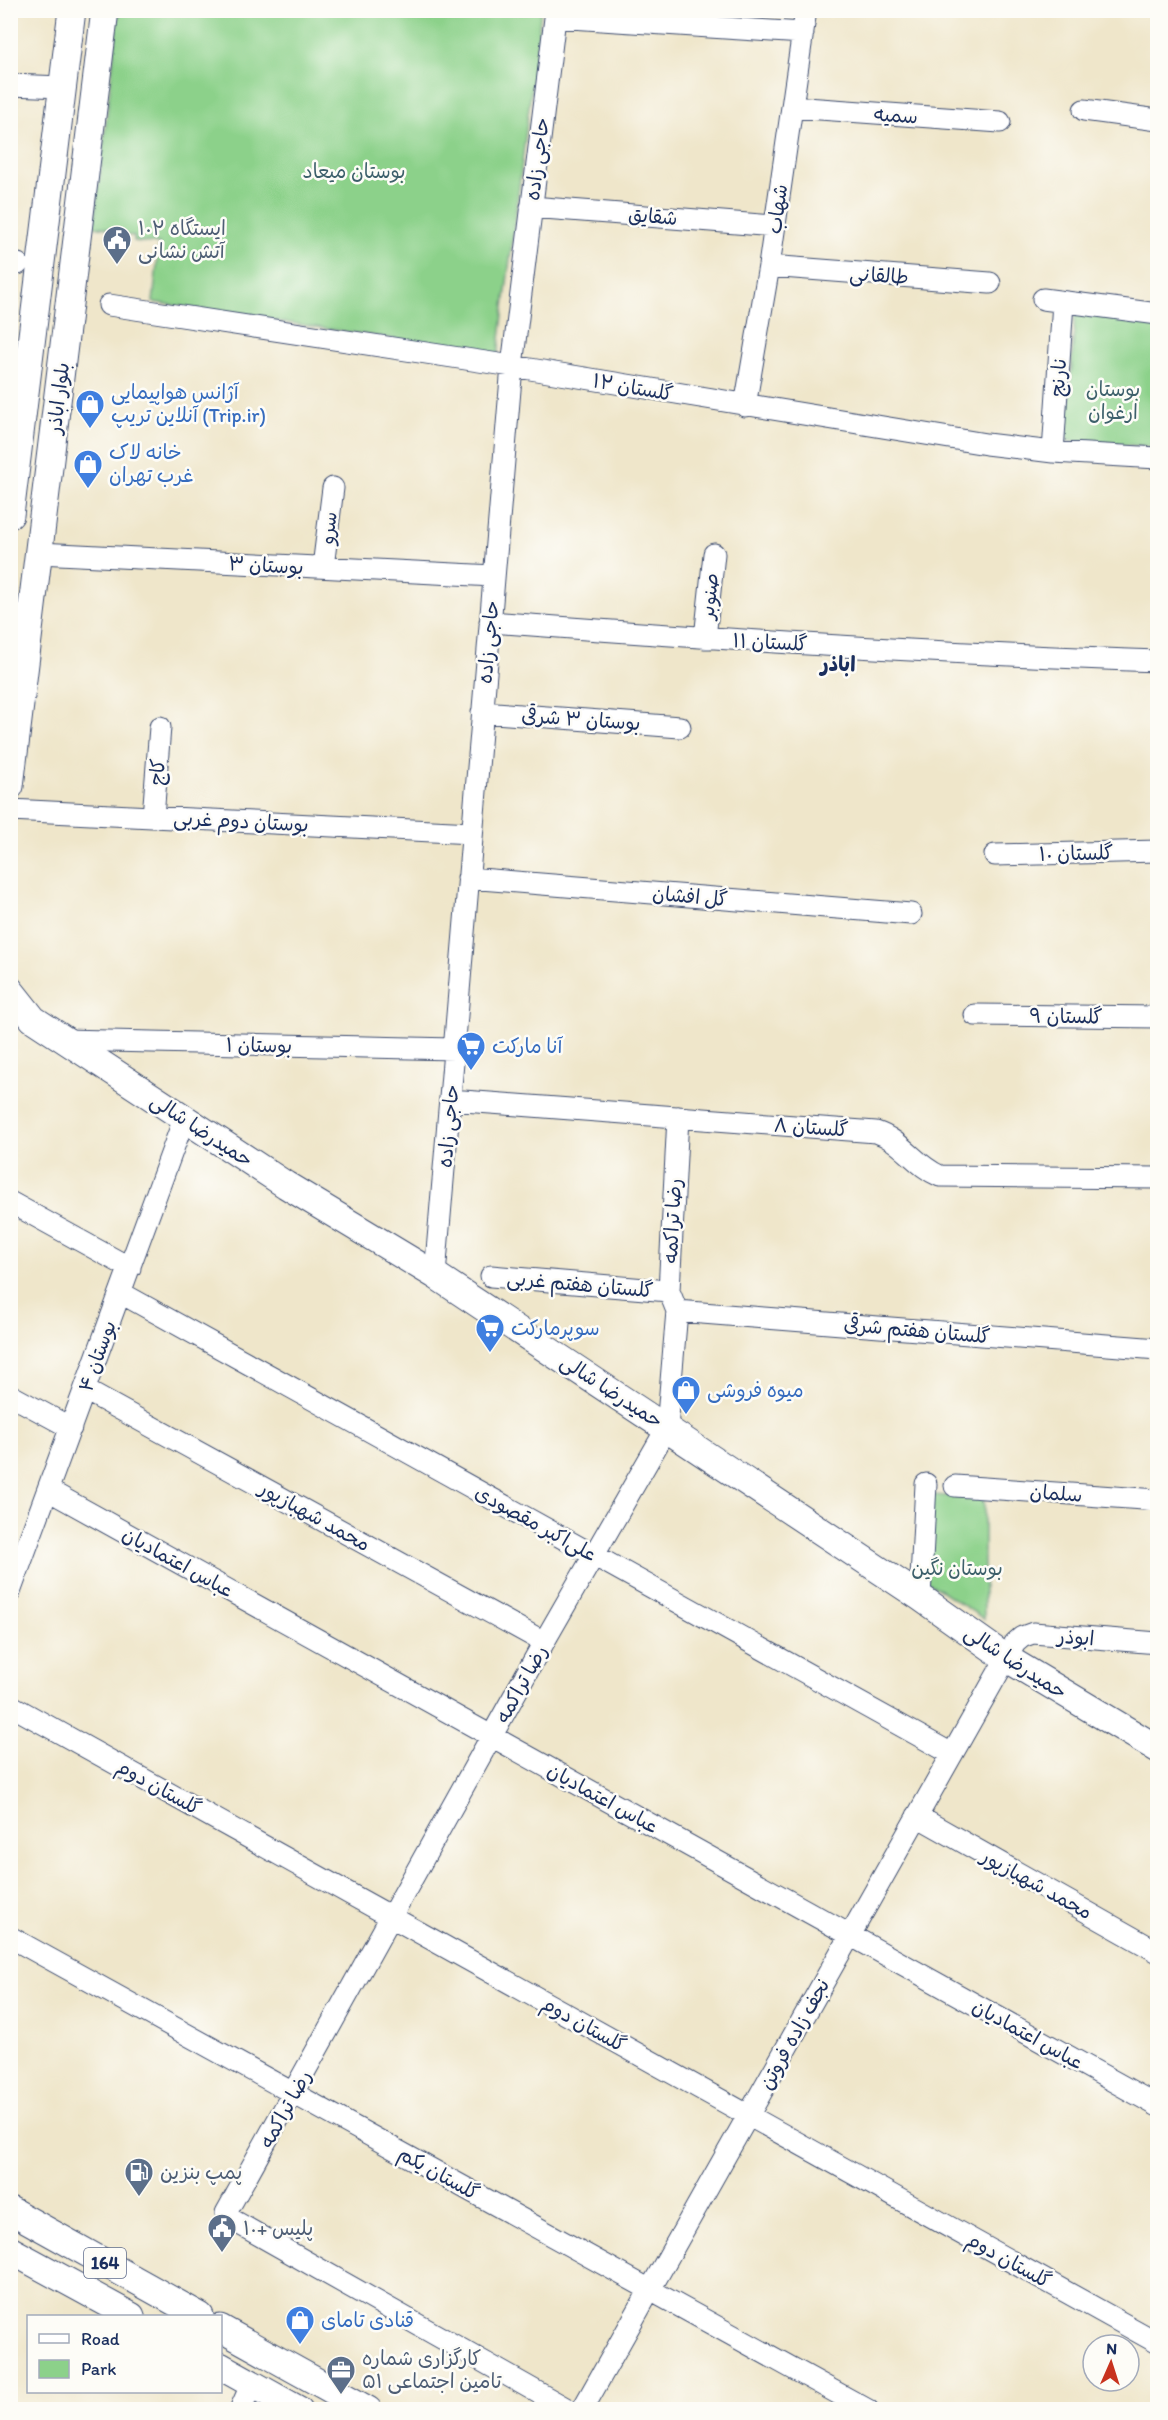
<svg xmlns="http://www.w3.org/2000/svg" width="1168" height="2420" viewBox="0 0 1168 2420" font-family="Itim,'Playpen Sans Arabic',sans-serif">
<rect width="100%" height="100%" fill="#fdfcf7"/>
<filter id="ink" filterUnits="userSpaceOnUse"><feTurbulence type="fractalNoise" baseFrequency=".0167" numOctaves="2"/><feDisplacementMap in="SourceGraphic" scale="12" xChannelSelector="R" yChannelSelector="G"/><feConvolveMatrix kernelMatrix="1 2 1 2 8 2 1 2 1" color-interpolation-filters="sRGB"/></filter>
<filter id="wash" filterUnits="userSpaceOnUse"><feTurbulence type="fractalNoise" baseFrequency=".008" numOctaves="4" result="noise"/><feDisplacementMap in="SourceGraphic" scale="24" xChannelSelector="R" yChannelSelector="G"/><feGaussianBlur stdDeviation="1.35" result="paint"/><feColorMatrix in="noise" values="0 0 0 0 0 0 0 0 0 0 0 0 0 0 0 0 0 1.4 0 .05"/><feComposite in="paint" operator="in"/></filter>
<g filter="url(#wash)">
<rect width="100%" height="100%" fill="#efe6ca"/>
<path fill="#8cd18a" stroke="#548074" stroke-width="1.5" d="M119 11H541L498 355 153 302 159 244 134 241V236L122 235 121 230 94 226Z
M1075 313 1157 323V447L1067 441Z
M932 1495 984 1498V1619L927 1581Z"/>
</g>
<g filter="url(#ink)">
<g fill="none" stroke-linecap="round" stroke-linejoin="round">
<g stroke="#3b4a6e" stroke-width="23">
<path id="minor" d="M555 17 803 33
M10 85 63 87
M792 107 1000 122
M1084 110 1158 120
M531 207 774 226
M10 263 18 264
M769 266 990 283
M1043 299 1158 314
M109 305 512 366 986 444 1053 452 1158 458
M745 406 769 266 806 10
M1053 452 1063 302
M39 553 494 576
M323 567 333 488
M490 622C712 639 935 654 1158 661
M705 638 714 554
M482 712 680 727
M10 810 472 833
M153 817 160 727
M995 855 1158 851
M468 878 911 914
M975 1015 1158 1017
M64 1040 454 1049
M450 1100 876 1132C902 1140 915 1166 940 1176L1158 1178
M10 1202 130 1268
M435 1275 512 366 556 10
M491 1276 669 1291
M121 1293 952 1754
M677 1311 1158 1349
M85 1390 544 1642
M10 1395 71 1428
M955 1486 1158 1500
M48 1490 1158 2106
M10 1592 184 1119
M920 1597 926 1484
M10 1705 1158 2343
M917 1816 1158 1952
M10 1937 868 2410
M240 2410 252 2383
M569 2410 227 2217 226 2213 544 1642 667 1428 677 1311 669 1291 678 1117
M582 2410 1015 1643 1022 1637 1033 1633 1158 1643"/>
</g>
<g stroke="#3b4a6e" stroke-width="29">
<path id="major" d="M10 515 72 10
M10 786 105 10
M10 990 33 1019 286 1185 435 1275 920 1597 1006 1658 1158 1749
M10 2210 200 2316
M10 2250 131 2316
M220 2328 368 2410
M220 2366 299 2410"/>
</g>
<use href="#minor" stroke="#fff" stroke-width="21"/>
<use href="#major" stroke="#fff" stroke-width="27"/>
</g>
</g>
<defs>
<g id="civic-pin" transform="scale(1.5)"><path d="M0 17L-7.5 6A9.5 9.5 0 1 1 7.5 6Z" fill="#5c6f8a" stroke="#fdfcf7"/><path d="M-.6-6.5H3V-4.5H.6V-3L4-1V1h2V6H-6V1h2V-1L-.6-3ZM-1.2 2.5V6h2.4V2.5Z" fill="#fff"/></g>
<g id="shop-pin" transform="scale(1.5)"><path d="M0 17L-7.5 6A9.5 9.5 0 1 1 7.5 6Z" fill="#3f7fe0" stroke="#fdfcf7"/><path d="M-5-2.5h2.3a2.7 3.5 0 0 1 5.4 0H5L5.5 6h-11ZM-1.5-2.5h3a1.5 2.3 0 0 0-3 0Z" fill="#fff"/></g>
<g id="supermarket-pin" transform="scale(1.5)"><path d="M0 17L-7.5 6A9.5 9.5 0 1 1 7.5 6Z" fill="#3f7fe0" stroke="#fdfcf7"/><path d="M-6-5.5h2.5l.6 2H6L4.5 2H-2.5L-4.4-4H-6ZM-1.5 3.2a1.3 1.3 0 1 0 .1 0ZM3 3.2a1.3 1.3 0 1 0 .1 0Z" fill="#fff"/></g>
<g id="fuel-pin" transform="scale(1.5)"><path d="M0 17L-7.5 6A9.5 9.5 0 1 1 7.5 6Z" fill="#5c6f8a" stroke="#fdfcf7"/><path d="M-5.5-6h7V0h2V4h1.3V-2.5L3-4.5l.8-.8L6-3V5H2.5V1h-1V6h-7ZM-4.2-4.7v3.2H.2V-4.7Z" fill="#fff"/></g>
<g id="office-pin" transform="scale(1.5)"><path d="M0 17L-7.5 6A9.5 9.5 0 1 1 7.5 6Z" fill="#5c6f8a" stroke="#fdfcf7"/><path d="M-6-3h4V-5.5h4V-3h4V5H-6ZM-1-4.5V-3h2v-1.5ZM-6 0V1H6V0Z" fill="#fff"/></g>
</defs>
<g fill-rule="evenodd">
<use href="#civic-pin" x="117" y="240"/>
<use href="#shop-pin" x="90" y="404"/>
<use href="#shop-pin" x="88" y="464"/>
<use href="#supermarket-pin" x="471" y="1046"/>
<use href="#supermarket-pin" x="490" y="1328"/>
<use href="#shop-pin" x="686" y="1390"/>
<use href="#fuel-pin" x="139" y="2172"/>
<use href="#civic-pin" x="222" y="2228"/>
<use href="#shop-pin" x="300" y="2320"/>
<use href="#office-pin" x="341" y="2370"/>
</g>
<g text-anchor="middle" stroke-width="5" stroke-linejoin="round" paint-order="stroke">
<rect fill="#fdfcf7" stroke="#5f6c8c" stroke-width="1.5" x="84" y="2248" width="42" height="30" rx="4.5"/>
<g font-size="18" font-weight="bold" fill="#1b2f5e">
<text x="105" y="2269">164</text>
</g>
<g font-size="20" fill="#1b2f5e" stroke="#fdfcf7">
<text transform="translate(896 115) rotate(4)" y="7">سمیه</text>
<text transform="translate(537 159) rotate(-83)" y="7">حاجی زاده</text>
<text transform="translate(777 209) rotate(-82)" y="7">شهاب</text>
<text transform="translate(653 216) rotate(5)" y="7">شقایق</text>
<text transform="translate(879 275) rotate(4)" y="7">طالقانی</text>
<text transform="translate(1058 377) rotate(-86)" y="7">نارنج</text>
<text transform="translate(633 387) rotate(10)" y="7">گلستان ۱۲</text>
<text transform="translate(58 398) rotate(-83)" y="7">بلوار اباذر</text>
<text transform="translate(328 528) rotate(-83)" y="7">سرو</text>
<text transform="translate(266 565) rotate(3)" y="7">بوستان ۳</text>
<text transform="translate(709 596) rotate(-84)" y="7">صنوبر</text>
<text transform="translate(488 642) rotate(-85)" y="7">حاجی زاده</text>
<text transform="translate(770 642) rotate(3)" y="7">گلستان ۱۱</text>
<text transform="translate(581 719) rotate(4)" y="7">بوستان ۳ شرقی</text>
<text transform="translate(157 772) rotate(-85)" y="7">کاج</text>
<text transform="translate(241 821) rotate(3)" y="7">بوستان دوم غربی</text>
<text transform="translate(1076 853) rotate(-1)" y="7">گلستان ۱۰</text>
<text transform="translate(690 896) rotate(5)" y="7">گل افشان</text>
<text transform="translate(1066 1016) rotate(1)" y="7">گلستان ۹</text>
<text transform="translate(259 1045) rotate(1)" y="7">بوستان ۱</text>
<text transform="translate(448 1126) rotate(-85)" y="7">حاجی زاده</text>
<text transform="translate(811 1127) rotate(4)" y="7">گلستان ٨</text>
<text transform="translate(202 1130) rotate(33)" y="7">حمیدرضا شالی</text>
<text transform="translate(672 1221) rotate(-87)" y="7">رضا تراکمه</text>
<text transform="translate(580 1284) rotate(5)" y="7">گلستان هفتم غربی</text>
<text transform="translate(917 1330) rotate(5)" y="7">گلستان هفتم شرقی</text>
<text transform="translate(97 1356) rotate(-70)" y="7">بوستان ۴</text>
<text transform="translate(612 1391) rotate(33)" y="7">حمیدرضا شالی</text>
<text transform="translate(1056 1493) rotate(4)" y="7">سلمان</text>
<text transform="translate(315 1516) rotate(29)" y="7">محمد شهبازپور</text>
<text transform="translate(536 1523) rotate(29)" y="7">علی‌اکبر مقصودی</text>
<text transform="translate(178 1562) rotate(29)" y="7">عباس اعتمادیان</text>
<text transform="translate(1076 1637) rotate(4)" y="7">ابوذر</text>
<text transform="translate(1016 1662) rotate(33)" y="7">حمیدرضا شالی</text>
<text transform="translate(521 1684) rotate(-61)" y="7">رضا تراکمه</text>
<text transform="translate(159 1787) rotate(29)" y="7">گلستان دوم</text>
<text transform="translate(603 1798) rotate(29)" y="7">عباس اعتمادیان</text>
<text transform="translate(1037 1884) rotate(29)" y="7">محمد شهبازپور</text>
<text transform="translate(584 2024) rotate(29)" y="7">گلستان دوم</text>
<text transform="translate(794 2034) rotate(-61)" y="7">نجف زاده فروتن</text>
<text transform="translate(1028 2034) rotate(29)" y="7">عباس اعتمادیان</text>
<text transform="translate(285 2109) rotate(-61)" y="7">رضا تراکمه</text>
<text transform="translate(439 2173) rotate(29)" y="7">گلستان یکم</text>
<text transform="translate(1009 2260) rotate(29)" y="7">گلستان دوم</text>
</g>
<g font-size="20" fill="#3d606b" stroke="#fdfcf7">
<text x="354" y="178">بوستان میعاد</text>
<text x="1113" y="396">بوستان<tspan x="1113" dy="23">ارغوان</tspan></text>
<text x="957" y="1575">بوستان نگین</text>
</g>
<g font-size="20" fill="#4e5e75" stroke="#fdfcf7" text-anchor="start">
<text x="138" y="235">ایستگاه ۱۰۲<tspan x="138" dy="23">آتش نشانی</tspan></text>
<text x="160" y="2179">پمپ بنزین</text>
<text x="243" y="2235">پلیس +۱۰</text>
<text x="362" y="2365">کارگزاری شماره<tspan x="362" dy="23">۵۱ تامین اجتماعی</tspan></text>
</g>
<g font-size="20" fill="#366cbe" stroke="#fdfcf7" text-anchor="start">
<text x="111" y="399">آژانس هواپیمایی<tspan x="111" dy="23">آنلاین تریپ (Trip.ir)</tspan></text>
<text x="109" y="459">خانه لاک<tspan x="109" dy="23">غرب تهران</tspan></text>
<text x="492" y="1053">آنا مارکت</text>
<text x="511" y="1335">سوپرمارکت</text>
<text x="707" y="1397">میوه فروشی</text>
<text x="321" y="2327">قنادی تامای</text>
</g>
<g font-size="21" font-weight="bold" fill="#1b2f5e" stroke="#fdfcf7">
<text x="838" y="671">اباذر</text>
</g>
</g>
<rect width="1168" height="2420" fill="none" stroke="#fdfcf7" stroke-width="36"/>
<rect x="27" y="2315" width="195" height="78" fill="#fdfcf7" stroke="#a3aaba" stroke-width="1.5"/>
<rect x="39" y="2334" width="30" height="9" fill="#ffffff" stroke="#a3aaba" stroke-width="1.5"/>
<text x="81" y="2345" font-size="18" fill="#1b2f5e">Road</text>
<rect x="39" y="2360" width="30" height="18" fill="#8cd18a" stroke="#a3aaba" stroke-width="1.5"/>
<text x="81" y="2375" font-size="18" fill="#1b2f5e">Park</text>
<g transform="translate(1111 2363) rotate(3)"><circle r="28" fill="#fdfcf7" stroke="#a3aaba" stroke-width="1.5"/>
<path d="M0-4.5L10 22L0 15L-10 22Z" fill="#c8321e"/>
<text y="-9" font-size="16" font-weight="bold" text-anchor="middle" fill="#1b2f5e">N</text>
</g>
</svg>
